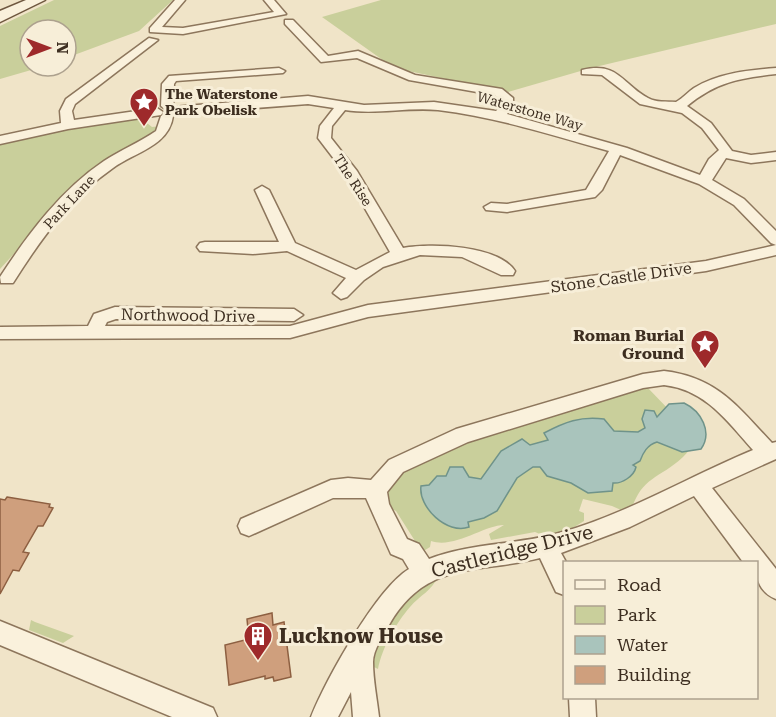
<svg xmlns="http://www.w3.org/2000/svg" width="776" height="717" viewBox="0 0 776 717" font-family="'Roboto Serif',serif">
<rect width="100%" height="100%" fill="#f0e4c8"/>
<path fill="#c9cf9b" d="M54 0H173L139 31 66 58V30H30V66H45L0 79V26Z
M381 0H776V24L591 68 508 92 394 68 322 17Z
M143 117H152L147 123 152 127 161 126V129L123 152 115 153 74 184 75 187 0 269V143L62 129Z
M647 387 697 439C693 445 688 452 683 457 658 480 641 476 630 514L612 506 583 499 579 511 584 513V521L568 531 547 537 535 532 491 540 489 534 504 525C484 525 455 549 431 541L430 547 422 552 396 511 387 507 389 488 404 471 424 454 454 449 466 441Z
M438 576C432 591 420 595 410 607 396 623 382 648 378 669L372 666C378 627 405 596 438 576Z
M31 620 35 622 74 636 63 643 29 630Z"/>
<path fill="#a9c4bc" stroke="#6f938a" stroke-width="1.5" d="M684 403C701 411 713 432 701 449L682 452 657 442C647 445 643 453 640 461L633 465 636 467C634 476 622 484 613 483L612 491 588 493 571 483 547 476 540 467H533L517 478 497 511 484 518 468 522 469 527C447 535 418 507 421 486L429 485 437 476H446L450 467H463L469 477 481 479 501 451 522 439 530 445 548 440 544 433C565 422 580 416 604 419L614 431 638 432 645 428 642 419 645 410 654 411 657 417 669 404Z"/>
<path fill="#cf9f7d" stroke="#8d5f41" stroke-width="1.5" d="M7 497 50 504 49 507 53 508 43 526H38L23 552 29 553 19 571 13 570 0 594V499L5 500Z
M272 613 273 625 284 622 291 677 274 681 273 677 265 679V676L229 685 225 645 249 639 247 619Z"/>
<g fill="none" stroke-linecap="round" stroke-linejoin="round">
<g stroke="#8d765c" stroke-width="3">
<path id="street" d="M175 0H185L162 27 183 28 274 12 264 0H274L286 14 183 34 150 32V28Z
M285 20H293L328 56 358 51 415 75 502 89 513 98V106L507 114 627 148 700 175 709 159 719 150 702 128 682 113 640 104 602 75 582 74V70C618 61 622 84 648 98 656 103 667 101 676 102 683 98 688 92 694 88 718 73 749 70 776 68V74C739 78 716 82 687 106L711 123 732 151 751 155 776 152V160L751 163 726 158 712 180 744 199 776 231V245L771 243 734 205 699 184 620 155 602 190 595 197 507 212 486 210 484 207 491 203 507 204 586 190 609 151C552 135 496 117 438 110 407 107 376 115 345 110L332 126 331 138 357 171 403 248C431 243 498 245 515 271L513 275H501L462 257 420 255 383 267 364 280 347 297 341 299 333 293 346 278 287 251 253 254 200 251 197 247 200 243 205 242H279L255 190 262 186 269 190 295 243 356 270 390 252 344 172 318 138 320 126 334 108 308 104 177 114 173 113V107L308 96 364 105 434 102 496 111 501 106V99L494 95 409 80 357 58 321 62 285 24Z
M149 38 158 40 75 104 72 111 74 120 157 108 163 112 161 115 68 129 0 144V136L61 123 60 111 66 99Z
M279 68 285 71 283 73 176 81 174 84 173 106 167 110 161 106 162 84 169 76Z
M167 112 173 116C169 146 135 152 113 168 71 197 40 240 13 283H1L0 277C28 234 61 190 104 161 121 150 140 142 156 131L161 116Z
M776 245V255L706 271 368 317 290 338 0 339V327L88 326 94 314 115 307 294 309 303 315 294 321 116 319 107 322 105 326H290L368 305 706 261Z
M664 371C717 377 738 407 772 443L776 442V459L712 488 776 569V599C759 592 756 579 756 562H743L694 496 630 527 561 553 566 562 564 595 556 592 540 558C477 574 426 560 389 625 383 636 373 650 373 662 373 680 377 699 379 717H353L351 692 338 717H311C326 680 376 589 409 569L403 559 391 554 366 498H333L249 536 241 533 238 526 241 519 331 480 348 478 371 480 389 460 456 429 643 374ZM664 385C706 390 727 421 753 450 688 477 627 514 559 533 516 545 470 543 429 559L419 544 407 539 389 504 387 492 403 472 468 442 643 388Z
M0 621 213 708 217 717H172L0 645Z
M569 698H595L596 717H570Z"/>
</g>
<g stroke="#6f573f" stroke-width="3">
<path id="secondary" d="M26 0H45L0 22V11Z"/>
</g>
<use href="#street" fill="#faf1dc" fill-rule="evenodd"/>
<use href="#secondary" fill="#faf1dc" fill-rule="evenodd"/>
</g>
<defs>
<g id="sight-pin" transform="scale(1.5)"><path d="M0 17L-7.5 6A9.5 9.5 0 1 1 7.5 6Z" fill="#9e2a2b" stroke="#f7eed8"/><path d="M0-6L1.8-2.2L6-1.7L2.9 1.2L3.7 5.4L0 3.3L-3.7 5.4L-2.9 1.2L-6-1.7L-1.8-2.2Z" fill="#fff"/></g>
<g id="building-pin" transform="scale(1.5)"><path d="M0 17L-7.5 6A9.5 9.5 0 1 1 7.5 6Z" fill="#9e2a2b" stroke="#f7eed8"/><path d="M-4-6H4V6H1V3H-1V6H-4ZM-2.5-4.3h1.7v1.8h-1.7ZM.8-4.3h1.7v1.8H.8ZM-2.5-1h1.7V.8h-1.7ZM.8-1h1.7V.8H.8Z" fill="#fff"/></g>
</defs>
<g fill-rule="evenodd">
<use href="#sight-pin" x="144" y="102"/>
<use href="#sight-pin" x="705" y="344"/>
<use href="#building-pin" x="258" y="636"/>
</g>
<g text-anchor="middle" stroke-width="6" stroke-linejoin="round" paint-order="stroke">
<g font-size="14" font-weight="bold" fill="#3d2e20" stroke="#f7eed8" text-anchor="start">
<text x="165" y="99">The Waterstone<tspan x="165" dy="16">Park Obelisk</tspan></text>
</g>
<g font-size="14" fill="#3d2e20" stroke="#f7eed8">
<text transform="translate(530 111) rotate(16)" y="5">Waterstone Way</text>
<text transform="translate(353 180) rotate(57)" y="5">The Rise</text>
<text transform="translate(69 202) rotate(-47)" y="5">Park Lane</text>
</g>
<g font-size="16" fill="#3d2e20" stroke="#f7eed8">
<text transform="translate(621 277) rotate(-8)" y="6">Stone Castle Drive</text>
<text transform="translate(188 315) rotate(1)" y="6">Northwood Drive</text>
</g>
<g font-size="16" font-weight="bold" fill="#3d2e20" stroke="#f7eed8" text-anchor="end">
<text x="684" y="341">Roman Burial<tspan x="684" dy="18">Ground</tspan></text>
</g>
<g font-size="20" fill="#3d2e20" stroke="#f7eed8">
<text transform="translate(512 551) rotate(-14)" y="7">Castleridge Drive</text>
</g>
<g font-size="20" font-weight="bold" fill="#3d2e20" stroke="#f7eed8" text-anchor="start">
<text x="279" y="643">Lucknow House</text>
</g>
</g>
<rect x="563" y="561" width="195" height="138" fill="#f7eed8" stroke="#ada18e" stroke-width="1.5"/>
<rect x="575" y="580" width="30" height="9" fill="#faf1dc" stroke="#ada18e" stroke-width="1.5"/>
<text x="617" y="591" font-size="18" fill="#3d2e20">Road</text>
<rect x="575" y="606" width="30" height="18" fill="#c9cf9b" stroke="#ada18e" stroke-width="1.5"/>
<text x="617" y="621" font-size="18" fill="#3d2e20">Park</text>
<rect x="575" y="636" width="30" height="18" fill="#a9c4bc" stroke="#ada18e" stroke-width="1.5"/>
<text x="617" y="651" font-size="18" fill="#3d2e20">Water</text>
<rect x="575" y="666" width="30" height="18" fill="#cf9f7d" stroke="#ada18e" stroke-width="1.5"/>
<text x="617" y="681" font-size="18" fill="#3d2e20">Building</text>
<g transform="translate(48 48) rotate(90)"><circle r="28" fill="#f7eed8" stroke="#ada18e" stroke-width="1.5"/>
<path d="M0-4.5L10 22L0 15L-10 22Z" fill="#9e2a2b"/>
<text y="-9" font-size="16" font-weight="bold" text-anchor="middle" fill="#3d2e20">N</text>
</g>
</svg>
